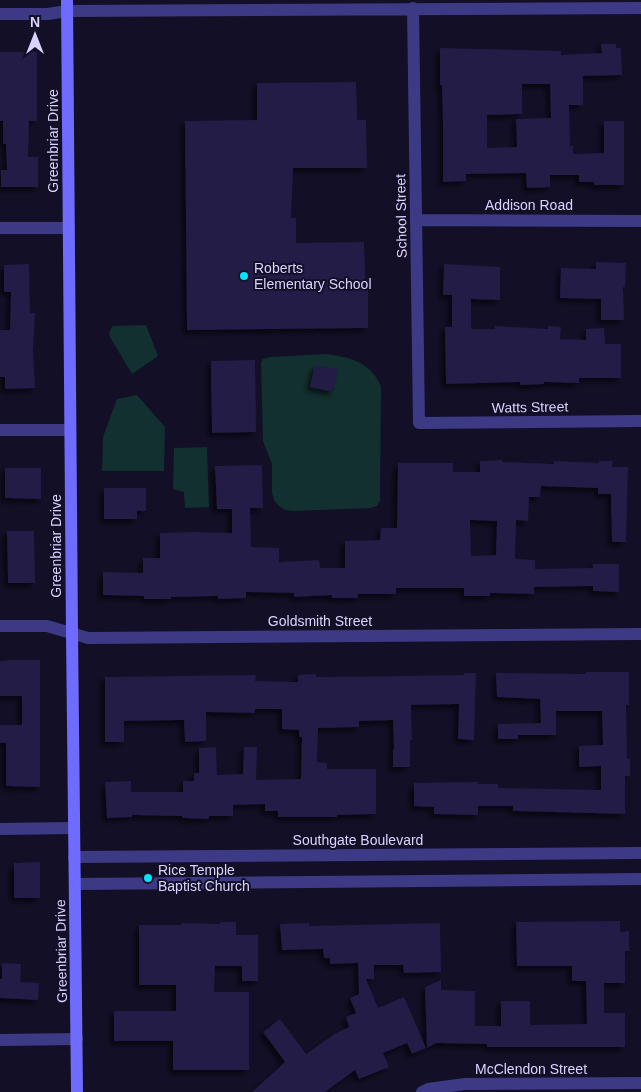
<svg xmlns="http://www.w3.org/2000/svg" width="641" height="1092" viewBox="0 0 641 1092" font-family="Helvetica,sans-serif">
<defs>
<filter id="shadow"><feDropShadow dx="-4" dy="4" stdDeviation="2.5" flood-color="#0009"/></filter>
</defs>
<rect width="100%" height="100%" fill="#130f26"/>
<path fill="#12302f" d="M146 325 158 356 132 374 110 337 109 332 113 326Z
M327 354C352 358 370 362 381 386L380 500 377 506 371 508 294 511 285 510 279 506 274 500 272 493V464L263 441 261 363 263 359 270 357Z
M137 395 165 427 164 471H102L103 437 117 399Z
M207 447 209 507 185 508 184 492 173 489 174 448Z"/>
<path fill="#241b47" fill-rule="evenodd" filter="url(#shadow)" d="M601 44H616V48H621L622 75 583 76V105H569L570 146H573V154L604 153V121H624V185H594V182H579V175H550V187L527 188 526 173 466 174V181L443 182V125L442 85H440V48L561 51V55L602 53ZM522 84H550L551 118 516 119 517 147 487 148V115L522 114Z
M0 52H37V121H29L28 157H38V187H1V170H7L6 144H3V121H0Z
M356 82 357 120H366L367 168H293L291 218H296V243L364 242 365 280H368V328L187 330 185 121 257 120V83Z
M596 262 626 263 625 287H623L624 320H601V299L560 298 561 268 596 269Z
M29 264 30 313H35L33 351 35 388 5 389V377H0V330H10L11 292H4V265Z
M444 264 500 267V300L471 299V326L472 329H495V326L548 329V326L561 327 560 339 586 340V329L604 328 605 344H621V378H579V383L544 382V384L520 385V382L446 384 445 327H452V295H443Z
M255 360 256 432 212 433 211 361Z
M315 365 338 369 333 392 310 387Z
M502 460V462L554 464V461L599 463V461H613L612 467H628L626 542H612L611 494H598V488L541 486 540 497H529L528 521 516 520 515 559 535 560V569L593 568V564H619V592L593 591V586L534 587V594L490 593V596H464V588H396V594H358V598H332V595L294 597V593L246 592V598L218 599V596L171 597V599H144V596L103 595V572L143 573V558H160V533L194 532 232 533V509H217L215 466 262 465 263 508H250L251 547 279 548V562L319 560 320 568H345V541L380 540 381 528H397L398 463H453V472H480V461ZM470 520 497 521 496 555 471 556Z
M5 468H41V499L5 498Z
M104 488H146V511H137V519H104Z
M7 531H34L35 583H8Z
M12 660H40V787L6 786V743H0V725H22V696H0V661Z
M586 672H629V705H626L627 759H630V776H625V814L513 811V806H478V815L434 814V807L414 806V783L478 782V784H498V788L601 790V766L579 767V746L603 745 602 711H556V735H518V739H498V724L541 723 540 699 497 697 496 673 586 674Z
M464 673H476L474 740 458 739 459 704 411 705 412 740H410V767H393V749H394L393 720 359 721V727L318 728 317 762 327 763V769H376V814L337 815V817H278V811H265V804L233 805V816H209V819L182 818V816L132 815V817L107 818 105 782 131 781V792H183V781H194V773H199V748L216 747 217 775 243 774 244 747H257L256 780 301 779 302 737H299V730L282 729V709H255V713L206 712V741L185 742 184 720 124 721V742H105V677L256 675 255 681 298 682V675L316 674V677L405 676 464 675Z
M40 862V898H14V863Z
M620 921V932L629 931V951H625V983H604V1013H625V1047H487V1044L436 1043 427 1048 425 987 441 980V990L475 991V1026H501V1001H530V1025L587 1024 586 981H572V966H517L516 922Z
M220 922H236V935H258V981H242V966H215L214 992H249V1070H173V1041H114V1011H176V985H139V925H181V923L220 924Z
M309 923V926L440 923 441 972 404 973 403 965H374V979H366L378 1008 404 997 426 1048 412 1054 407 1043 383 1053 389 1067 359 1079 355 1070 325 1092H252L285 1062 263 1032 280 1019 306 1054 336 1033 349 1027 346 1017 356 1013 350 998 359 994 358 963 330 964V958H324L323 949 282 950 280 924Z
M2 963 21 964 20 982 39 983 38 1000 0 998V979H2Z"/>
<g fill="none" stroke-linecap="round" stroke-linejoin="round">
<path stroke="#3d3a85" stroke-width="12" d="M413 8 419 423 641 421
M0 14H48L67 11 641 8
M416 220 641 221
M0 228H69
M0 430H70
M0 626H47L88 638 641 634
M0 829 74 828
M74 857 641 853
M75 884 641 879
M0 1040 77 1039
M422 1092 428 1089 465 1084 641 1083"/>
<path stroke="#6f6bff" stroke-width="12" d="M67 0 72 633 77 1092"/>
</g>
<g fill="#00e5ff" stroke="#130f26" stroke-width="2">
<circle cx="244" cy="276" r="5"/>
<circle cx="148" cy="878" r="5"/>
</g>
<g text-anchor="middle" stroke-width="4" stroke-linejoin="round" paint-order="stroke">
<g font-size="14" fill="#d9d4ff" stroke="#130f26">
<text transform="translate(53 141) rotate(-90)" y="5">Greenbriar Drive</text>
<text x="529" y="210">Addison Road</text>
<text transform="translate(401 216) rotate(-91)" y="5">School Street</text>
<text transform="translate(530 407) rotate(-1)" y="5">Watts Street</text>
<text transform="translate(56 546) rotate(-90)" y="5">Greenbriar Drive</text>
<text x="320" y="626">Goldsmith Street</text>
<text x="358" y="845">Southgate Boulevard</text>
<text transform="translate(61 951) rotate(-91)" y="5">Greenbriar Drive</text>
<text x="531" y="1074">McClendon Street</text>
</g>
<g font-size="14" fill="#d9d4ff" stroke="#130f26" text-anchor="start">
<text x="254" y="273">Roberts<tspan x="254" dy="16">Elementary School</tspan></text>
<text x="158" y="875">Rice Temple<tspan x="158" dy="16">Baptist Church</tspan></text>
</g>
</g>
<g transform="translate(35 35)" stroke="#130f26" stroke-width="4" paint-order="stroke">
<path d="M0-4L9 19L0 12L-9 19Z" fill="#d9d4ff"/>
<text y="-8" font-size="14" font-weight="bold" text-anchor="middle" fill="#d9d4ff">N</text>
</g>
</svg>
